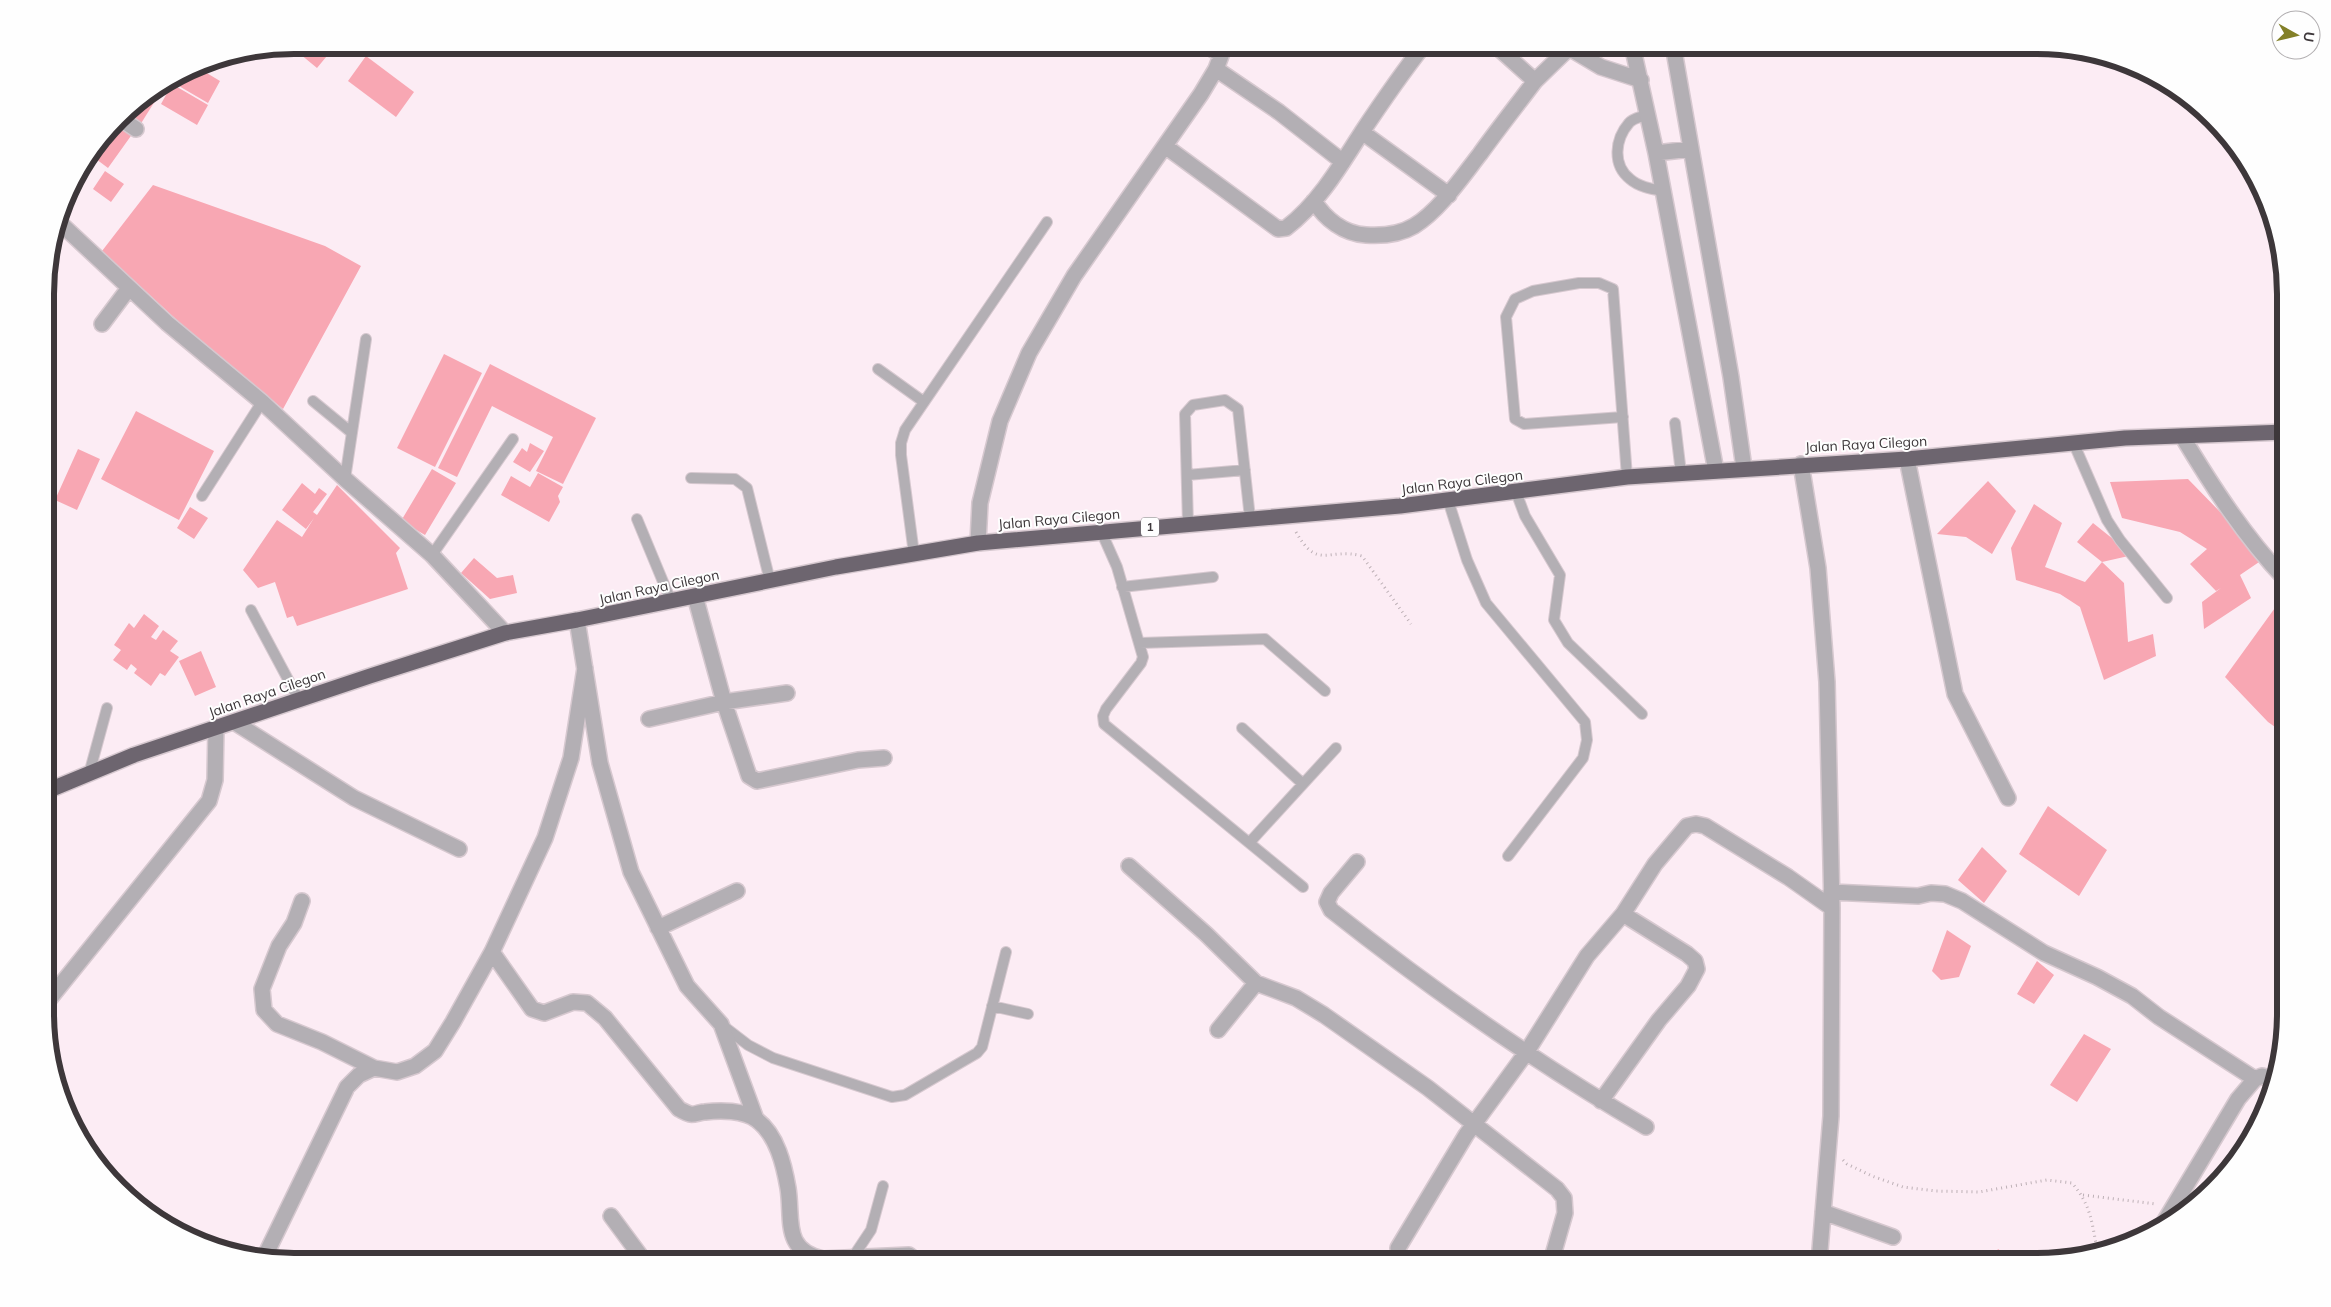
<svg xmlns="http://www.w3.org/2000/svg" width="2331" height="1307" viewBox="0 0 2331 1307" font-family="Mulish,sans-serif">
<rect width="100%" height="100%" fill="#fcecf4"/>
<path fill="#f8a7b3" d="M308 45H336L317 68 300 54Z
M366 56 414 92 396 117 348 81Z
M217 60 210 71 198 64H199Z
M195 66 220 81 208 103 172 82Z
M172 84 208 105 197 125 161 104Z
M165 85 140 125 123 115 129 107Z
M118 122 133 133 108 168 92 156Z
M105 171 124 184 111 202 93 189Z
M153 185 325 246 361 266 283 409 192 334 102 251Z
M444 354 482 373 435 467 397 448Z
M490 364 596 418 563 484 536 471 553 437 492 406 457 477 438 468Z
M136 411 214 451 179 520 101 479Z
M530 443 544 451 530 472 513 462 522 448 527 452Z
M78 449 100 459 77 510 55 500Z
M432 469 456 483 425 535 401 521Z
M538 473 563 487 558 496 560 502 549 522 501 495 511 476 530 487Z
M2188 479 2265 558 2240 575 2251 598 2204 629 2202 602 2221 588 2216 591 2190 564 2207 549 2180 532 2122 518 2110 482Z
M1988 481 2016 511 1992 554 1966 537 1937 534Z
M302 483 315 494 319 488 327 494 313 512 317 515 337 485 400 548 396 553 408 589 297 626 293 616 287 618 275 582 258 588 243 570 277 520 302 537 314 518 306 529 282 510Z
M2034 504 2062 523 2045 567 2085 582 2102 562 2124 583 2128 642 2153 634 2156 656 2104 680 2080 607 2060 594 2016 580 2011 548Z
M190 507 208 518 194 539 177 528Z
M2093 523 2133 555 2102 562 2077 542Z
M474 558 497 578 513 575 517 593 490 599 461 573Z
M2285 594V638L2277 644 2285 651V734L2268 722 2225 677Z
M144 614 159 626 151 637 156 640 163 630 178 641 170 651 179 657 165 676 160 673 151 686 134 673 137 669 131 664 127 670 113 660 121 650 114 645 129 623 134 628Z
M201 651 216 687 195 696 179 661Z
M2048 806 2107 850 2079 896 2019 854Z
M1982 847 2007 871 1984 903 1958 880Z
M1947 930 1971 946 1959 977 1941 980 1932 971Z
M2037 961 2054 975 2034 1004 2017 994Z
M2084 1034 2111 1049 2077 1102 2050 1085Z
M1998 1249 2016 1261 1990 1262Z"/>
<g fill="none" stroke-linecap="round" stroke-linejoin="round">
<g stroke="#d6c8cf" stroke-width="12">
<path id="lane" d="M1646 115C1641 117 1633 118 1629 123 1615 139 1612 165 1630 179 1639 187 1652 189 1663 191
M878 369 924 402
M313 401 352 433
M1623 417 1524 424 1515 419 1506 317 1515 299 1533 291 1579 283H1599L1613 289 1627 477
M1675 423 1681 473
M2074 444 2107 520 2120 540 2167 598
M1187 475 1245 470
M691 478 735 479 747 488 770 581
M345 479 366 339
M1516 492 1525 516 1560 575 1554 620 1568 643 1642 714
M202 496 262 402
M1448 500 1467 560 1486 603 1585 722 1587 740 1583 758 1508 856
M637 519 671 601
M1188 524 1185 414 1193 405 1225 400 1238 409 1250 518
M1101 531 1117 567 1143 657 1141 663 1106 709 1103 716 1104 724 1303 887
M914 554 901 455V443L905 430 1047 222
M432 555 513 439
M1122 587 1213 577
M251 610 299 700
M1140 643 1265 639 1325 691
M1242 728 1303 784
M89 774 107 708
M1250 842 1336 748
M992 1006 1028 1014
M722 1025 748 1045 773 1058 892 1097 905 1095 977 1053 982 1047 1006 952
M853 1257 871 1230 883 1186"/>
</g>
<g stroke="#d6c8cf" stroke-width="18">
<path id="street" d="M1206 45 1221 55
M1495 45 1535 81 1568 49
M1564 45 1601 67 1641 80
M1632 45 1656 153 1716 471
M1673 45 1731 377 1744 468
M1216 69 1279 112 1343 162
M121 119 136 129
M1362 132 1449 195
M1165 146 1278 229 1286 228C1318 204 1341 165 1362 132 1382 102 1402 73 1424 45
M1656 153 1691 149
M1314 201C1325 219 1344 234 1366 235 1382 236 1399 235 1414 226 1439 211 1462 177 1480 154 1498 129 1517 105 1535 81
M59 222 167 323 262 402 345 479 432 555 505 633
M102 324 129 288
M2182 436C2212 486 2245 537 2285 579
M1907 459 1955 694 2008 798
M1801 464 1818 568 1827 682 1832 908 1831 1116 1819 1262
M978 543 980 503 1000 421 1029 353 1074 276 1201 94 1216 69 1225 45
M695 596 724 702 749 776 757 781 858 760 884 758
M577 620 600 763 631 872 687 986 721 1024 756 1119
M649 719 724 702 787 693
M234 722 354 798 459 849
M1357 862 1331 893 1327 902 1331 910C1431 989 1536 1063 1646 1127
M1129 866 1206 934 1256 983 1296 998 1324 1015 1428 1088 1557 1189 1564 1198 1565 1213 1551 1262
M1831 892 1918 896 1931 893 1945 894 1962 901 2044 953 2097 977 2132 996 2159 1017 2255 1079
M302 901 294 923 279 946 262 989 264 1010 277 1024 322 1042 374 1068
M658 928 737 891
M492 952 532 1009 544 1013 573 1002 587 1003 605 1018 679 1109C683 1111 686 1113 690 1114 694 1115 700 1112 705 1112 720 1110 744 1110 757 1120 777 1135 784 1165 788 1188 793 1219 782 1250 823 1259L909 1255 918 1262
M47 1002 209 801 215 780 216 727
M1218 1030 1256 983
M1601 1101 1659 1020 1688 986 1697 969 1695 961 1687 954 1623 914
M1823 1212 1893 1237
M611 1216 645 1262
M2160 1229 2238 1099 2255 1079 2262 1076 2277 1080
M1398 1248 1466 1135 1526 1053 1587 956 1623 914 1655 864 1687 826 1696 824 1705 826 1788 877 1832 908
M264 1258 347 1087 359 1075 374 1068 397 1072 415 1066 435 1051 453 1022 492 952 545 838 571 758 585 668"/>
</g>
<g stroke="#d6c8cf" stroke-width="18">
<path id="highway" d="M47 791 134 755 370 676 505 633 577 620 836 567 978 543 1400 506 1627 477 1907 459 2125 438 2285 432"/>
</g>
<path stroke="#bdb0b6" stroke-width="3" stroke-dasharray="1 4" stroke-linecap="butt" d="M1296 532C1318 571 1328 547 1362 556L1411 624
M1843 1160 1847 1164 1872 1176 1903 1187 1936 1191 1979 1192 2047 1180 2072 1183C2092 1206 2092 1225 2098 1254
M2083 1195 2156 1204"/>
<use href="#lane" stroke="#b3afb4" stroke-width="10"/>
<use href="#street" stroke="#b3afb4" stroke-width="15"/>
<use href="#highway" stroke="#6d656f" stroke-width="15"/>
</g>
<g text-anchor="middle" stroke-width="4" stroke-linejoin="round" paint-order="stroke">
<rect fill="#fefefe" stroke="#777375" stroke-width="1" x="1141" y="517.5" width="18" height="19" rx="4"/>
<g font-size="12" font-weight="bold" fill="#3d373a">
<text x="1150" y="531">1</text>
</g>
<g font-size="14" fill="#3d373a" stroke="#fefefe">
<text transform="translate(1866 444) rotate(-3)" y="5">Jalan Raya Cilegon</text>
<text transform="translate(1462 482) rotate(-7)" y="5">Jalan Raya Cilegon</text>
<text transform="translate(1059 519) rotate(-5)" y="5">Jalan Raya Cilegon</text>
<text transform="translate(659 587) rotate(-12)" y="5">Jalan Raya Cilegon</text>
<text transform="translate(267 693) rotate(-19)" y="5">Jalan Raya Cilegon</text>
</g>
</g>
<path d="M0 0H2331V1307H0ZM294 54H2037A240 240 0 0 1 2277 294V1013A240 240 0 0 1 2037 1253H294A240 240 0 0 1 54 1013V294A240 240 0 0 1 294 54Z" fill="#fefefe" fill-rule="evenodd"/>
<path fill="none" stroke="#3d373a" stroke-width="6" d="M294 54H2037A240 240 0 0 1 2277 294V1013A240 240 0 0 1 2037 1253H294A240 240 0 0 1 54 1013V294A240 240 0 0 1 294 54Z"/>
<g transform="translate(2296 35) rotate(98)"><circle r="24" fill="#fefefe" stroke="#b1aeb0"/>
<path d="M0-4L9 19L0 12L-9 19Z" fill="#838028"/>
<text y="-8" font-size="14" font-weight="bold" text-anchor="middle" fill="#3d373a">U</text>
</g>
</svg>
